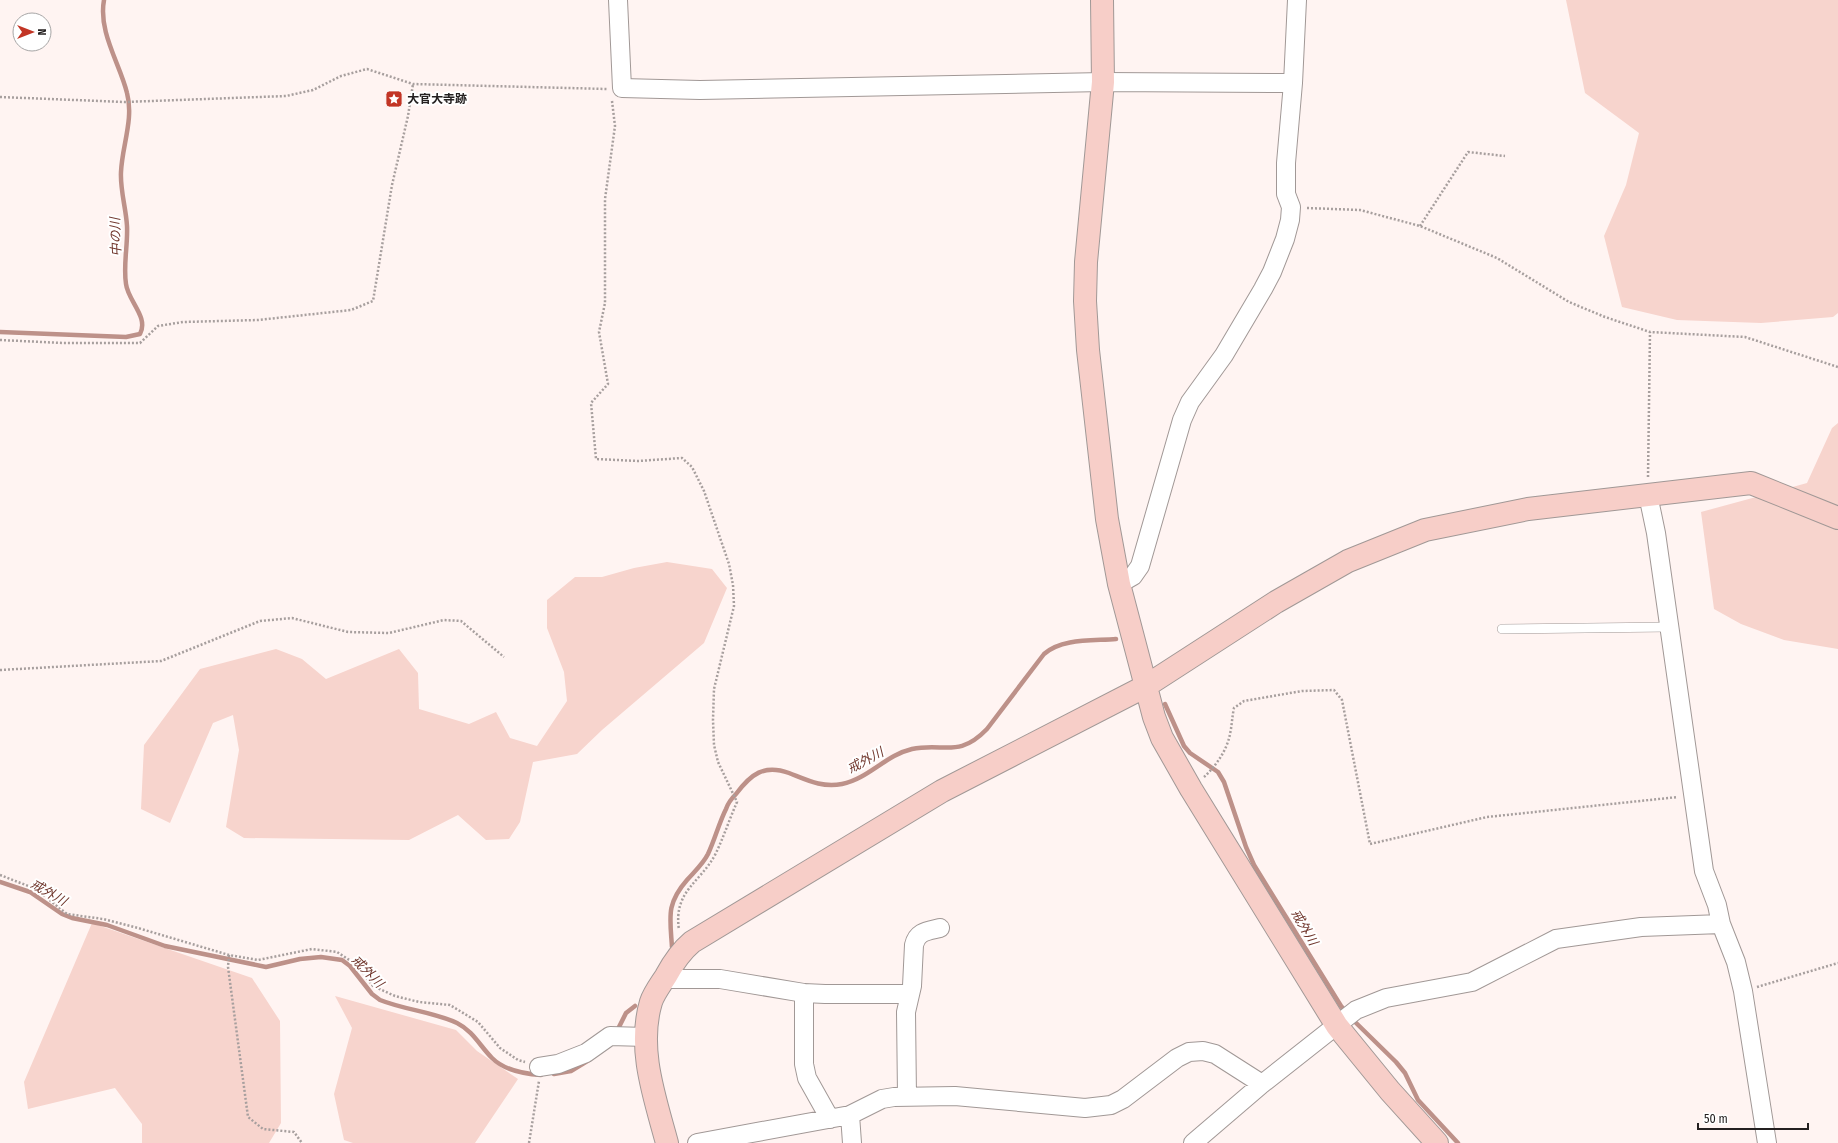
<svg xmlns="http://www.w3.org/2000/svg" width="1838" height="1143" viewBox="0 0 1838 1143" font-family="'Fira Sans Condensed','Noto Sans JP',sans-serif">
<rect width="100%" height="100%" fill="#fff4f2"/>
<path fill="#f7d4cd" d="M1566 0H1838V313L1833 317 1761 323 1677 320 1622 307 1604 236 1626 185 1639 133 1585 93Z
M1838 423V649L1784 640 1741 624 1714 609 1701 512 1807 483 1832 428Z
M667 562 712 569 727 588 704 643 602 730 577 754 533 762 520 822 509 839 486 840 458 815 409 840 244 838 226 827 239 750 233 715 213 723 170 823 141 809 144 745 200 669 276 649 302 659 326 679 399 649 418 673 419 709 469 724 496 712 510 738 537 746 567 701 564 672 547 628V600L575 577H602L634 568Z
M92 923 252 978 280 1021 281 1123 269 1143H142V1124L115 1088 28 1109 24 1082Z
M335 996 456 1030 477 1051 518 1079 475 1143H353L344 1140 334 1094 352 1028Z"/>
<g fill="none" stroke-linecap="round" stroke-linejoin="round">
<path stroke="#bd9189" stroke-width="4.5" d="M0 332 126 337 140 334C149 317 128 301 126 284 123 265 128 245 127 226 126 208 120 190 121 172 122 146 134 119 127 93 120 64 98 32 104 0
M1165 704 1184 746 1190 753 1218 772 1224 782 1246 847 1254 865 1341 1006 1346 1012
M0 882 30 892 62 914 72 918 107 925 165 946 266 967 300 959 321 957 342 960 350 966 372 994 380 1000C405 1010 434 1012 457 1023 473 1031 480 1046 492 1058 504 1070 525 1074 541 1075
M672 947C670 917 666 904 687 880 695 871 703 864 708 854 715 839 719 823 726 809 728 803 732 798 736 794 751 774 764 764 789 773 807 780 822 788 842 784 868 779 886 755 912 749 944 742 958 759 987 729L1044 654C1062 638 1093 641 1116 639
M1351 1018 1396 1062 1405 1073 1418 1100 1458 1143
M616 1033 626 1013 635 1006
M554 1074 571 1071 589 1060"/>
<g stroke="#a19896" stroke-width="10">
<path id="lane" d="M1502 629 1669 627"/>
</g>
<g stroke="#a19896" stroke-width="20">
<path id="street" d="M618 0 622 88 700 90 1103 82 1293 83
M1648 495 1656 533 1704 871 1717 905 1721 924 1736 962 1743 991 1767 1143
M1119 584 1133 576 1140 566 1182 420 1190 402 1224 355 1263 289 1272 272 1285 239 1290 220 1291 207 1286 194V163L1293 83 1297 0
M664 979H720L804 993 825 994H910
M804 993V1064L807 1078 830 1119
M539 1067 558 1064 586 1053 610 1036 646 1037
M907 1096 906 1012 912 986 914 945C917 931 928 931 940 928
M850 1115 852 1143
M697 1143 850 1115 882 1099 894 1097 955 1096 1085 1108 1111 1105 1123 1099 1177 1058 1189 1052 1203 1051 1215 1054 1262 1084
M1193 1143 1262 1084 1356 1010 1386 998 1472 982 1556 939 1641 927 1721 924"/>
</g>
<g stroke="#a19896" stroke-width="24">
<path id="secondary" d="M1102 0 1103 82 1086 262 1085 301 1088 350 1107 519 1119 584 1154 717 1162 738 1191 789 1337 1026 1390 1091 1437 1143
M667 1143C655 1098 637 1049 651 1002 654 993 661 984 666 976 673 963 680 952 692 942L942 791 1146 686 1276 602 1348 561 1425 530 1528 509 1751 483 1838 518"/>
</g>
<path stroke="#a79f9e" stroke-width="2.5" stroke-dasharray="2 2" stroke-linecap="butt" d="M0 97 125 102 286 96 313 90 341 76 367 69 413 84 607 89
M612 101 615 126 605 199V303L599 332 608 384 591 403 596 459 638 461 682 458 692 467 704 491 729 564 733 585 734 606 714 689 713 720 714 745 718 762 737 802C730 818 724 836 716 853 701 883 673 890 679 930
M1307 208 1360 210 1420 226 1497 258 1569 302 1605 317 1650 332 1745 337 1838 367
M1420 226 1468 152 1505 156
M0 340 63 343H140L158 326 183 322 258 320 351 310 373 301 392 185 408 116 413 84
M1648 477 1650 332
M0 670 161 661 260 621 292 618 348 632 389 633 444 620 461 621 504 657
M1204 777C1216 766 1227 750 1230 734 1232 725 1232 717 1234 708L1244 701 1302 691 1334 690 1342 700 1370 844 1487 817 1678 797
M0 875 36 889 67 914 103 919 138 928 229 955 258 960 312 949 337 952 357 965 373 986 395 996 419 1002 450 1005 478 1022 500 1048 518 1060 525 1062
M229 955 228 967 248 1117 263 1129 294 1132 302 1143
M1757 987 1838 963
M529 1143 539 1081"/>
<use href="#lane" stroke="#fff" stroke-width="9"/>
<use href="#street" stroke="#fff" stroke-width="18"/>
<use href="#secondary" stroke="#f7cec8" stroke-width="22"/>
</g>
<defs>
<g id="sight-square" transform="scale(0.9)"><rect x="-9" y="-9" width="18" height="18" rx="4" fill="#c23525" stroke="#fff"/><path d="M0-6L1.8-2.2L6-1.7L2.9 1.2L3.7 5.4L0 3.3L-3.7 5.4L-2.9 1.2L-6-1.7L-1.8-2.2Z" fill="#fff"/></g>
</defs>
<g fill-rule="evenodd">
<use href="#sight-square" x="394" y="99"/>
</g>
<g text-anchor="middle" stroke-width="4" stroke-linejoin="round" paint-order="stroke">
<g font-size="12" font-weight="bold" fill="#242020" stroke="#fff" text-anchor="start">
<text x="407" y="103">大官大寺跡</text>
</g>
<g font-size="13" font-style="italic" fill="#70362c" stroke="#fff">
<text transform="translate(115 237) rotate(-92)" y="5">中の川</text>
<text transform="translate(865 760) rotate(-28)" y="5">戒外川</text>
<text transform="translate(49 892) rotate(30)" y="5">戒外川</text>
<text transform="translate(1305 927) rotate(59)" y="5">戒外川</text>
<text transform="translate(368 971) rotate(46)" y="5">戒外川</text>
</g>
</g>
<g transform="translate(32 32) rotate(90)"><circle r="19" fill="#ffffff" stroke="#a7a6a6"/>
<path d="M0-3L7 15L0 10L-7 15Z" fill="#c23525"/>
<text y="-6" font-size="11" font-weight="bold" text-anchor="middle" fill="#242020">N</text>
</g>
<path d="M1698 1123v6h110v-6" fill="none" stroke="#242020" stroke-width="2"/>
<text x="1704" y="1123" font-size="12" fill="#242020" stroke="#ffffff" stroke-width="3" paint-order="stroke">50 m</text>
</svg>
